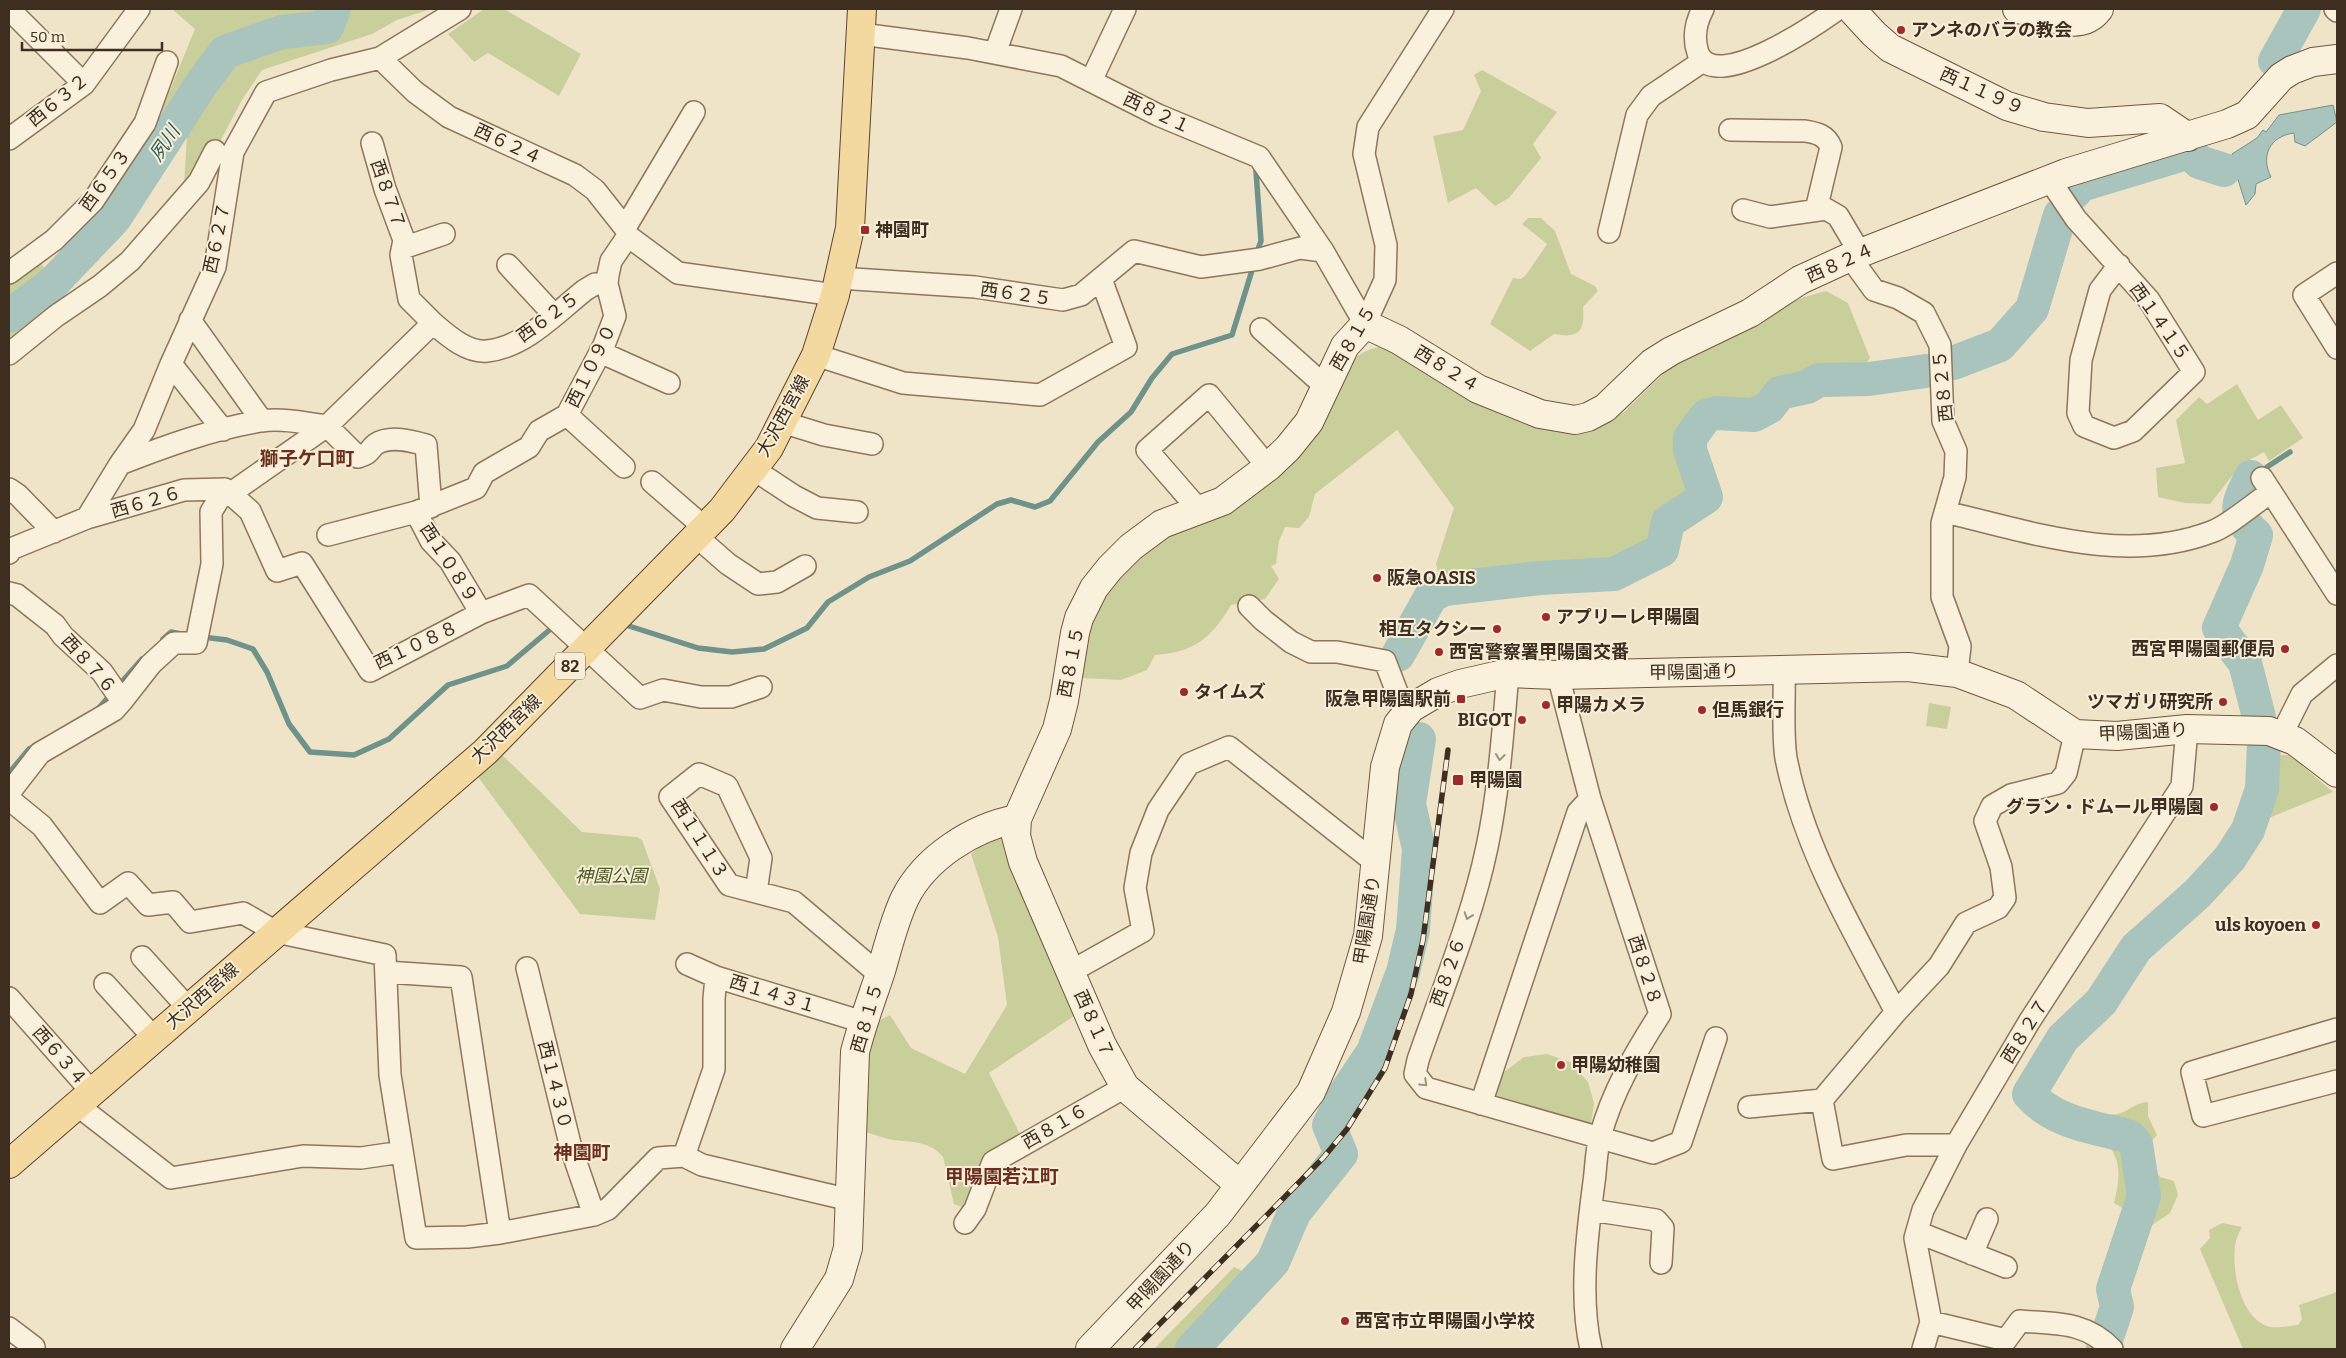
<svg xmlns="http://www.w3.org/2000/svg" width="2346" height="1358" viewBox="0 0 2346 1358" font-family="Bitter,'Noto Sans JP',serif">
<rect width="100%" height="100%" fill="#f0e4c8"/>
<path fill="#c9cf9b" d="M172 9H431L397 20 372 34 262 70 242 100 215 151 184 184 187 136 161 112 195 29Z
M484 9H504L581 54 559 96 488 53 474 62 448 34Z
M1482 70 1557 112 1533 144 1541 158 1509 198 1495 206 1476 188 1448 203 1433 136 1463 130 1481 91 1474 75Z
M1528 218H1541L1555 231 1571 274 1595 286 1598 291 1583 307C1585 331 1580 339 1554 334L1530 351 1490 324 1513 278 1521 279 1526 275 1547 244 1522 224Z
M40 262 66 299 9 342V284Z
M1826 291 1848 303 1870 358 1859 375 1824 389H1811L1744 408 1706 434 1705 459 1716 495 1679 523 1670 545 1655 564 1625 578 1483 589 1443 596 1436 564 1454 508 1397 430 1315 494 1309 517 1299 528 1285 527 1279 541 1276 564 1271 566 1279 579 1265 599 1231 605C1211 639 1194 652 1155 655L1147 670 1121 680 1081 678 1084 637 1108 590 1150 543 1279 475 1320 431 1351 362C1361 352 1371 348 1385 346L1604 423 1624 412 1666 371 1693 352 1747 328 1801 298Z
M2237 384 2258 420 2281 405 2303 438 2269 461 2264 452 2241 465 2210 504 2185 503 2158 497 2156 468 2185 463 2176 420 2199 397 2207 404Z
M1929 703 1951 707 1947 729 1926 726Z
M492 745 582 832 637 837 642 840 660 889 655 920 580 914 469 765Z
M2270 755H2290L2333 792 2264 820 2270 789Z
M998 837 1006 840 1074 1016 989 1073 1022 1138 967 1209 954 1204 943 1157C929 1139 908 1143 888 1139 880 1137 873 1134 865 1132L862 1058 872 1024 890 1015 911 1048 965 1074 1007 1005 998 937 971 854 986 841Z
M1547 1054 1570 1062 1588 1082 1594 1103 1591 1125 1493 1097 1503 1073 1524 1057Z
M2148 1102V1116L2157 1135C2140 1152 2149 1158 2160 1177L2174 1181 2178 1195 2170 1213 2152 1225 2114 1203C2122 1170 2121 1155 2096 1131L2100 1117C2107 1113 2114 1116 2121 1113 2131 1109 2136 1103 2148 1102Z
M2222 1223 2242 1227C2240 1231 2237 1236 2236 1241 2230 1266 2240 1321 2271 1327 2279 1328 2290 1326 2298 1325L2302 1319 2299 1305 2337 1292V1349H2243L2200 1249 2210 1238 2209 1230Z
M1265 1240H1274L1286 1256 1285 1266 1203 1349H1154L1234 1267 1249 1274 1265 1260Z"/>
<path fill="#a9c4bc" stroke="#6f938a" d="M2333 105 2337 122 2305 146 2295 142 2294 133C2270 136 2260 156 2271 177L2256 184 2255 194 2246 205 2234 167 2232 154 2257 138 2263 130 2266 132 2279 115Z"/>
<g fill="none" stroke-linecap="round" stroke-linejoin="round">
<path stroke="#6f938a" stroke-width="5.5" d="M1256 171 1261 241 1256 255
M2267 467 2290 452
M629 626 698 648 732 652 764 649 807 628 828 602 869 577 910 561 997 504 1011 500 1035 507 1050 501 1098 442 1131 412 1152 378 1172 354 1232 335 1254 264
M202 637 227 640 253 649 267 672 289 724 310 752 354 755 389 739 448 685 507 666 553 627
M163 639 171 632 181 634
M118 686 142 659
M97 710 112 693
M9 773 29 749 37 745"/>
<path stroke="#a9c4bc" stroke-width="34" d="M2275 61 2304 9
M2074 193 2081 185 2190 152 2199 162 2224 170
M9 316 52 284 114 219 202 83 225 52 282 32 327 27 334 9
M1953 363 2000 345 2032 309 2060 215
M2251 477C2238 504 2231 513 2256 535L2247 565 2219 628 2245 663 2259 717
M1398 655 1431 596 1444 589 1540 578 1614 574 1662 550 1668 522 1706 497 1690 450V438L1706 416 1716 413 1754 415 1769 407 1780 393 1807 387 1819 380 1869 379 1926 371
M1192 1349 1273 1262 1294 1213 1341 1154 1329 1125 1345 1094 1373 1052 1403 972 1413 930 1419 849 1409 804 1419 739
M2103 1349 2117 1307 2113 1289 2144 1196 2136 1144 2130 1137C2095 1127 2054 1123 2029 1094L2063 1038 2101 1002 2136 948 2197 894 2230 858 2248 830 2262 789 2264 743"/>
<g stroke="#8d765c" stroke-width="24">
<path id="street" d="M9 9 84 84
M1703 9C1696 22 1693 38 1698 53 1714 95 1817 24 1838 9
M2335 9 2337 11
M861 34 968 48 1061 66 1158 115 1259 157 1323 251 1365 324
M995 53 1011 9
M380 58 415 92 449 117 575 175 595 190 625 228 628 236
M1091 81 1125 9
M1730 130 1805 131C1817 133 1826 135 1831 147L1816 210
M9 139 84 84 139 9
M372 143 385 189 404 240 401 255 409 299 433 323
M2049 179 2076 219 2149 300 2194 372 2133 431 2114 438 2084 426 2078 413 2081 360 2100 290 2119 265
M1743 210 1770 217 1826 209 1838 216 1860 253
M625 228 694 112
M1609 232 1637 115 1651 96 1703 61
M628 236 678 273 835 295
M403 248 444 234
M1850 257 1874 290 1898 298 1924 313 1940 345 1943 421 1956 451 1955 477 1942 523V597L1960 646 1957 673
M508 265 554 315
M9 273 54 240 93 201 145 123 167 62
M2337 273 2304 295 2337 348
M839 278 975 287 1063 300 1081 295 1134 251 1201 267 1260 259 1300 248 1323 251
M190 320 262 421
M1365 324 1385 280 1386 245 1364 154 1368 127 1443 9
M1261 329 1326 387
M600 352 669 383
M9 354 56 316 100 286 130 261 199 182 215 151
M816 355 903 383 1040 395 1126 347 1101 279
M171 364 223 430
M567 415 624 467
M782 422 824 435 872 444
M120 464C166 446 213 429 261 421 283 418 306 423 327 426L433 323C447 335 467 353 487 351 525 347 556 313 585 290L595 284H607
M753 469 794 496 817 508 857 512
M2262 478 2337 594
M652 482 705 528
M9 489 18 495 54 532
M231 493 327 426 358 457C373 452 367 451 376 444 390 435 412 441 426 445L431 507
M1200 511 1147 450 1209 395 1268 467
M416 512 431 541 450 561 481 613
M1945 512C2031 532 2124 565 2211 532 2227 527 2256 502 2271 492
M87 518 184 490 225 489 250 511 277 571 302 563 370 671 481 613 529 595 640 698 663 690 701 697H731L761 687
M328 535 416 512 476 488 484 473 529 447 539 431 567 415 604 345 615 316 607 284 608 275 611 261 628 236
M697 537 728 564 758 584 777 582 805 566
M9 553 11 549 87 518 120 464 144 430 171 364 215 267 233 152 266 92 331 70 380 58 460 9
M9 593 17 595 55 625 63 636 102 672 122 701 114 710 40 753 9 793
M1249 606 1263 620 1291 642 1311 652H1337L1385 661 1400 700 1411 708
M1784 670C1785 697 1782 733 1786 758 1804 850 1853 930 1896 1012
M1508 673C1503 731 1499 790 1487 847 1472 919 1442 990 1418 1060L1415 1074 1426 1088 1653 1153 1681 1142 1716 1038
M1558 675 1590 799 1660 1014C1635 1053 1612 1092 1600 1137 1596 1151 1596 1168 1594 1182 1587 1235 1579 1298 1591 1349
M122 701 151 664 174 643H196L212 564 211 512 225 489
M2281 736 2302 694 2337 665
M9 799 42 826 100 903 128 883 148 905 173 902 190 922 243 913 276 932 385 955 390 1075 416 1238 467 1237 500 1233 461 977 386 972
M756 892 761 858 727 786 699 774 670 797 729 885 794 902 880 975
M142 957 188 1008
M687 964 716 977
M527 968 571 1148 594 1215 608 1209 658 1158 684 1156 702 1165 850 1200
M1070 972 1143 931 1135 888 1141 853 1158 810 1189 764 1229 747 1376 863
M105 984 154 1038
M9 998 92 1092
M2337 1029 2192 1072 2203 1116 2337 1081
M1481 1104 1578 812 1590 799
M77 1105 171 1178 303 1156 361 1158 402 1152
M1749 1107 1822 1100
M1956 1145H1906L1833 1159 1822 1100 1896 1012 1939 966 1966 923 1998 908 2005 898 2001 867 1985 821 1992 806 2011 795 2058 783 2066 773 2075 734
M684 1156 714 1069V999L716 977 863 1022
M1591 1210 1656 1220 1663 1228 1661 1263
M965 1223 975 1209 993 1162 1125 1087
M1917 1232 2006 1267
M500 1233 594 1215
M1972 1254 1987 1219
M1931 1322 2006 1340 2020 1321C2056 1324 2085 1321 2112 1349
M9 1328 34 1347 33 1349
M1923 1349 1931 1322 1915 1238 1923 1210 1956 1145 2029 1022 2182 786 2187 729"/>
</g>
<g stroke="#6f573f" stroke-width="30">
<path id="secondary" d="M1851 9 1874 34 1890 48 2007 106 2044 117 2088 123 2160 118 2188 137
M2017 9C2044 12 2079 36 2099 9
M1017 819 1016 836 1023 862 1102 1045 1125 1087 1240 1185
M795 1349 839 1279 848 1248 855 1052C862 1024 872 998 881 971 888 947 894 921 905 898 925 858 973 827 1017 819L1057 729 1064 701 1075 633 1079 618 1094 588 1110 568 1131 547 1162 524 1223 501 1268 467 1288 448 1309 422 1345 346 1365 324 1399 340 1478 389 1540 414 1575 420 1588 417 1605 408 1652 363 1671 351 1750 313 1800 280 1850 257 2066 173 2227 124 2247 115 2281 77 2292 70 2313 62 2337 59
M1090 1349 1218 1214 1311 1092 1346 1012 1368 936 1385 767 1398 724 1411 708 1438 692 1460 684 1508 673 1558 675 1908 667 1957 673 2016 695 2075 734 2117 736 2187 729 2269 731 2295 741 2337 773"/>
</g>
<g stroke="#5b4430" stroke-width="30">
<path id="primary" d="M9 1164 485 752 722 510 769 448 816 355 835 295 850 228 862 9"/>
</g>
<use href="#street" stroke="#faf1dc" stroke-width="21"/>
<use href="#secondary" stroke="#faf1dc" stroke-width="28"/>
<use href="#primary" stroke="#f3d9a0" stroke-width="28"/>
<g stroke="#3d2e20" stroke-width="5.5">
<path id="rail" d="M1135 1349 1323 1158 1347 1129 1385 1068 1411 994 1423 940 1448 750"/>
</g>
<use href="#rail" stroke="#f7eed8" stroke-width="4" stroke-dasharray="11" stroke-linecap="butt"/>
</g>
<defs><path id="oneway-chevron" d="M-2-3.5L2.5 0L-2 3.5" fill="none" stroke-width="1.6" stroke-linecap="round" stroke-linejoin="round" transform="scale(1.25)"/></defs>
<g stroke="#9c907e">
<use href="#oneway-chevron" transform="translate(1500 757) rotate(96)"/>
<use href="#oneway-chevron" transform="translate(1468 916) rotate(109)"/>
<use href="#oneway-chevron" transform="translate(1424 1083) rotate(44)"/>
</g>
<g fill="#9e2a2b" stroke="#f7eed8" stroke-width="2">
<circle cx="1901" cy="30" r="5"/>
<rect x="860" y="225" width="10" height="10" rx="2.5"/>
<circle cx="1377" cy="578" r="5"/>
<circle cx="1546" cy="617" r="5"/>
<circle cx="1497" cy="629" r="5"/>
<circle cx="2285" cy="649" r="5"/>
<circle cx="1439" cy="652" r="5"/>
<circle cx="1184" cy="692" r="5"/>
<rect x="1456" y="694" width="10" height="10" rx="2.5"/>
<circle cx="2223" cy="702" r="5"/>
<circle cx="1546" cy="705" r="5"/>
<circle cx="1702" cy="710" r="5"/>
<circle cx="1522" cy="720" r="5"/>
<rect x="1452" y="774" width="12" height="12" rx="2.5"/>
<circle cx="2214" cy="807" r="5"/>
<circle cx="2316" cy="925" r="5"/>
<circle cx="1561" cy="1065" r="5"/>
<circle cx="1345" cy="1321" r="5"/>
</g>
<g text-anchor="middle" stroke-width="4" stroke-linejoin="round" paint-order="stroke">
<rect fill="#f7eed8" stroke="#756857" stroke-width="1" x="555" y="652.5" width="30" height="27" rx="4"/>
<g font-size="16" font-weight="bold" fill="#3d2e20">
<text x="570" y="672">82</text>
</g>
<g font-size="18" font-weight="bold" fill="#3d2e20" stroke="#f7eed8" text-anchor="start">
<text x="1911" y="36">アンネのバラの教会</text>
<text x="875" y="236">神園町</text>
<text x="1387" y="584">阪急OASIS</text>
<text x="1556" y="623">アプリーレ甲陽園</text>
<text x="1487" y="635" text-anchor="end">相互タクシー</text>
<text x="2275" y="655" text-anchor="end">西宮甲陽園郵便局</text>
<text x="1449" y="658">西宮警察署甲陽園交番</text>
<text x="1194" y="698">タイムズ</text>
<text x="1451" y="705" text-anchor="end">阪急甲陽園駅前</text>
<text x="2213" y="708" text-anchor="end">ツマガリ研究所</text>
<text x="1556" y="711">甲陽カメラ</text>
<text x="1712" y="716">但馬銀行</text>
<text x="1512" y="726" text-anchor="end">BIGOT</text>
<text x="1469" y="786">甲陽園</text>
<text x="2204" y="813" text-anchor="end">グラン・ドムール甲陽園</text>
<text x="2306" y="931" text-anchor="end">uls koyoen</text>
<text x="1571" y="1071">甲陽幼稚園</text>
<text x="1355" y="1327">西宮市立甲陽園小学校</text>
</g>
<g font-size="18" fill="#3d2e20" stroke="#f7eed8">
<text transform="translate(1982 91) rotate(24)" y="6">西１１９９</text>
<text transform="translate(58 100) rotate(-39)" y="6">西６３２</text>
<text transform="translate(1157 113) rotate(25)" y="6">西８２１</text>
<text transform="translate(508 144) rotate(25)" y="6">西６２４</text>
<text transform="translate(105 180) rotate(-54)" y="6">西６５３</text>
<text transform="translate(388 194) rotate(71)" y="6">西８７７</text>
<text transform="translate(217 238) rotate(-78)" y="6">西６２７</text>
<text transform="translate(1840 263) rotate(-24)" y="6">西８２４</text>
<text transform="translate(1016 294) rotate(8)" y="6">西６２５</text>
<text transform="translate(548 317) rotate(-36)" y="6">西６２５</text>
<text transform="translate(2160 322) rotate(55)" y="6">西１４１５</text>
<text transform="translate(1353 338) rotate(-60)" y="6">西８１５</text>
<text transform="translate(591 366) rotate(-64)" y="6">西１０９０</text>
<text transform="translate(1447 369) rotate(31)" y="6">西８２４</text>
<text transform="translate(1943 386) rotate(-96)" y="6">西８２５</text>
<text transform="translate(783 416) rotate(-61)" y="6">大沢西宮線</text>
<text transform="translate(146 502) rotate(-16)" y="6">西６２６</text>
<text transform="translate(449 563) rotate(57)" y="6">西１０８９</text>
<text transform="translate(416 645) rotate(-25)" y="6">西１０８８</text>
<text transform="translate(1071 662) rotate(-79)" y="6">西８１５</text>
<text transform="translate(89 664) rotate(48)" y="6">西８７６</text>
<text transform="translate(1694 672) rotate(-1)" y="6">甲陽園通り</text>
<text transform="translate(506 729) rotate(-44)" y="6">大沢西宮線</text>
<text transform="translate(2143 732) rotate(-3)" y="6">甲陽園通り</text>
<text transform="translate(700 839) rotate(58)" y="6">西１１１３</text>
<text transform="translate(1367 920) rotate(-81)" y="6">甲陽園通り</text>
<text transform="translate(1645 970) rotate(72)" y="6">西８２８</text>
<text transform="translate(1448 972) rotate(-71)" y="6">西８２６</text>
<text transform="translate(773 994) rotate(17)" y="6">西１４３１</text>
<text transform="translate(202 996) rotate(-41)" y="6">大沢西宮線</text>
<text transform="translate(867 1018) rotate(-74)" y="6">西８１５</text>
<text transform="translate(1094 1024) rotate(66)" y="6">西８１７</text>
<text transform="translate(2025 1031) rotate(-58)" y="6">西８２７</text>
<text transform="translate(60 1056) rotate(49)" y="6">西６３４</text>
<text transform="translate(555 1085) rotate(76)" y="6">西１４３０</text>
<text transform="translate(1055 1126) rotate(-30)" y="6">西８１６</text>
<text transform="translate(1161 1276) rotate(-47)" y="6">甲陽園通り</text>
</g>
<g font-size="18" font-style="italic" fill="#4d5a26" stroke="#f7eed8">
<text x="611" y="882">神園公園</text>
</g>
<g font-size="19" font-style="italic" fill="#2f5d5a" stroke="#f7eed8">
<text transform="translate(164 143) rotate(-56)" y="7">夙川</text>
</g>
<g font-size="19" font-weight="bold" fill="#6b2e1e" stroke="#f7eed8">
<text x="307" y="465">獅子ケ口町</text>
<text x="582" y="1159">神園町</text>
<text x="1002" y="1183">甲陽園若江町</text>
</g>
</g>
<rect width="2346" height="1358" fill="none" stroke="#3d2e20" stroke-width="20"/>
<path d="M22 42v8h140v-8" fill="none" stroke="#3d2e20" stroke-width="2.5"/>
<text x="30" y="42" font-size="15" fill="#3d2e20" stroke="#f7eed8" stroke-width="4" paint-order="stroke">50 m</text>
</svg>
